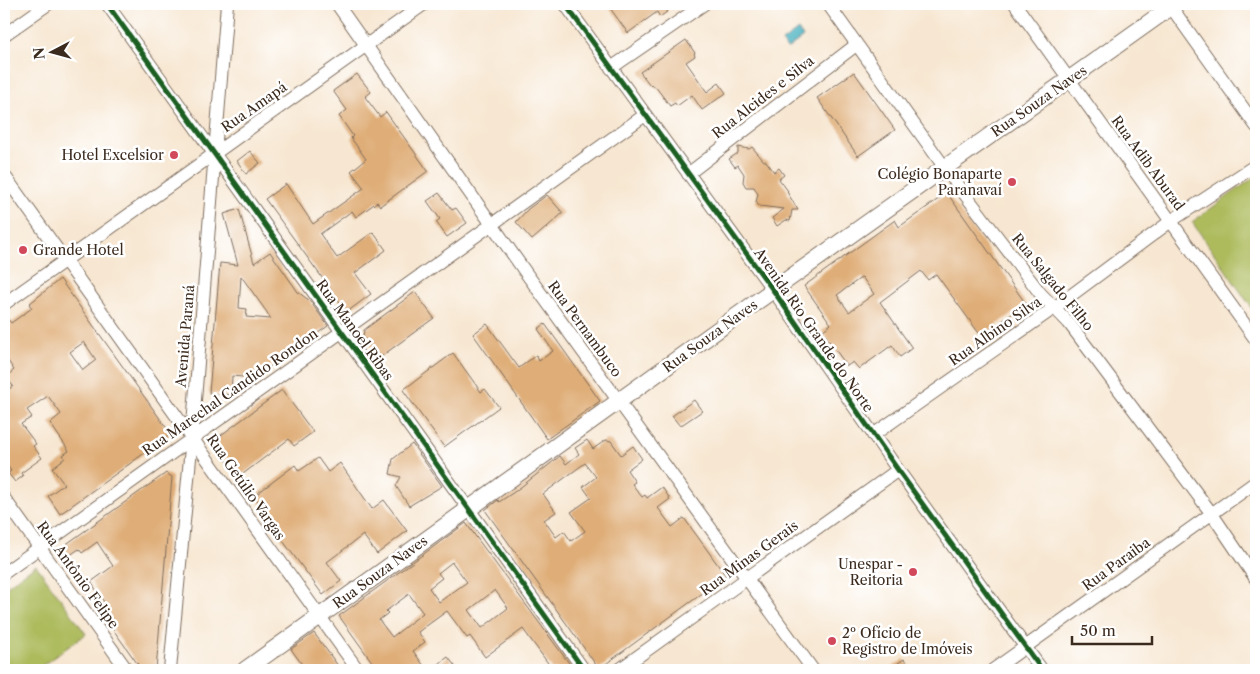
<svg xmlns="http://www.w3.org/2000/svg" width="1260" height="674" viewBox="0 0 1260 674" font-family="'Libre Caslon Text',serif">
<rect width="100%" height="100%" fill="#fff"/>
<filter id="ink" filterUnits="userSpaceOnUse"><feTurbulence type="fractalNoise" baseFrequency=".02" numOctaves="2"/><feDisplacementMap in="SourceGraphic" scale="10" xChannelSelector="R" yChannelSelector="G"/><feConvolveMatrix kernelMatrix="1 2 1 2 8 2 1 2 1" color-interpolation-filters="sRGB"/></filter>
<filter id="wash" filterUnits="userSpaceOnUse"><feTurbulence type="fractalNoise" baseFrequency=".0096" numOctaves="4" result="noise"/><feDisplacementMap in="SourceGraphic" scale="20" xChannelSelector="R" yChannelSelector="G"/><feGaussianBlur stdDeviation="1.12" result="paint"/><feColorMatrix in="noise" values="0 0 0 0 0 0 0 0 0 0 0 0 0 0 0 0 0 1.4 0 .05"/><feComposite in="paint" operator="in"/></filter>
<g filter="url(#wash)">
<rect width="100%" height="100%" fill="#f7e7d2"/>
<path fill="#adbb5d" stroke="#74723e" d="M1256 176V314L1192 222Z
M36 565 86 634 36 670H4V588Z"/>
<path fill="#40aebe" stroke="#3e6c6e" d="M798 30 803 37 787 49 782 42Z"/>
<g id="blocks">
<path fill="#dfad77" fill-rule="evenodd" d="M607 4H668L665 6 668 11 660 17 657 12 628 33Z
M686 40 695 53 694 54 695 56 686 62 707 92 719 83 726 93 702 110 692 95 677 106 675 103 670 106 655 86 653 87 651 84 650 85 640 72Z
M854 72 895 130 858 156 817 98Z
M357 74 371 92 365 97 380 117 386 112 428 171 380 206 377 202 356 217 352 211 320 234 337 258 373 232 386 250 355 273 371 294 347 312 265 199 286 184 313 224 364 188 351 171 366 159 351 138 353 136 339 116 347 110 333 91Z
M738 147 749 149 752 147 764 161H766L774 172 779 168 784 175 779 179 788 191 787 192 798 210H792L790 221 786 220 777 226 772 218 784 209 759 206 756 202 758 194 754 187H746L743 182 744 174 738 165 735 167 729 159 738 153Z
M250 151 260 163 246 174 237 161Z
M439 193 452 210 456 208 467 223 447 237 436 222 440 219 427 201Z
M947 193 1026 304 981 336 936 274 928 280 921 271 880 302 912 348 900 357 892 345 859 369 853 362 847 366 822 331 831 324 804 286 895 220 899 227ZM862 277 874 294 849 312 837 295Z
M547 195 563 213 532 240 516 222 528 209Z
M239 209 254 263 270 252 298 292 310 301 328 326 254 378 232 376 231 395 209 393 220 263 238 265 224 214ZM241 276 266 311 271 319 246 317 247 309 239 308Z
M60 279 171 434 60 514 48 496 64 484 52 468 65 458 63 455 69 451 50 423 61 414 48 396 27 410 32 417 21 424 36 444 33 446 42 458 21 473 23 476 15 482 8 473 11 471 4 461V393L13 386 6 377 14 370 4 355V314L11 323 32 308 29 304ZM84 342 96 360 83 370 70 352Z
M415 292 434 318 379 358 363 337 364 330Z
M487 324 519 368 536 355 539 361 553 351 538 329 545 324 600 401 547 439 473 334Z
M453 353 481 392 485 389 499 407 444 447 403 390Z
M282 390 313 432 294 446 289 439 239 477 213 441Z
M694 400 702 411 680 426 672 416Z
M587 440 593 449 606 440 611 441 621 455 633 446 642 459 627 470 635 482 632 484 642 497 645 495 647 498 662 487 670 499 658 508 672 527 684 518 726 576 599 669 485 510 498 500 499 502 517 490 560 456 566 464 579 454 575 448ZM585 463 596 477 583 487 591 498 571 512 585 531 571 541 564 531 556 537 544 520 556 512 543 494Z
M412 444 442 486 409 506 396 486 401 477 390 474 393 459Z
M318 458 328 472 340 463 372 509 384 500 407 531 377 554 363 535 327 562 341 581 323 595 266 518 269 516 254 496 295 465 299 471Z
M166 473 172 477 156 670H142L97 607 104 602 91 582 113 566 97 542 82 553 79 549 64 559 58 550Z
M466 523 479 541 574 670H553L523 629 485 657 470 636 467 638 447 611 418 632 425 642 413 651 427 670H378L367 655 339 616ZM452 562 467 582 439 602 429 588 442 578 438 573ZM495 590 508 608 482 628 469 610ZM409 594 423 613 392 637 379 620 388 613 386 611Z
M314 633 328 652 341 670H306L291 649Z
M448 657 458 670H430Z
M904 659 912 670H888Z"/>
</g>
</g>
<g filter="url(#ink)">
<use href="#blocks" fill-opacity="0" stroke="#7d6c5d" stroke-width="1"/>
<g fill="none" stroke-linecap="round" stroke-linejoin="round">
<g stroke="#7d6c5d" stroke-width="14">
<path id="minor" d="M107 4 584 670
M337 4 526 273 813 670
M565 4 773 290 898 470 1042 670
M828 4 945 168 1040 293 1069 323 1212 514 1256 579
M1015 4 1256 340
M1169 4 1256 126
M4 35 48 4
M611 68 704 4
M688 174 856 45
M4 175 358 670
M4 304 424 4
M873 435 1054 308 1171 221 1256 165
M4 498 127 670
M4 573 645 115
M170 670 192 437 227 4
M619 670 898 470
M993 670 1256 482"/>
</g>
<g stroke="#7d6c5d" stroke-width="18">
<path id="major" d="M245 670 773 290 1175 4"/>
</g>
<use href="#minor" stroke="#fff" stroke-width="12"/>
<use href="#major" stroke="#fff" stroke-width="16"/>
<g stroke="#fff" stroke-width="8">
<path id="cycleway" d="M107 4 584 670
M565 4 773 290 898 470 1042 670"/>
</g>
<use href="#cycleway" stroke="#1b5e20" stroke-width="5"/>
</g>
</g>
<g fill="#d1495b" stroke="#fff" stroke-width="2">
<circle cx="174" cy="155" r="5"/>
<circle cx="1012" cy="182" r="5"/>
<circle cx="23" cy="250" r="5"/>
<circle cx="913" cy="572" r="5"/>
<circle cx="832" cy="641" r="5"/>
</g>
<g text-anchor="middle" stroke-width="5" stroke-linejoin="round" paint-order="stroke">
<g font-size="14" fill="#3b2a1e" stroke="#fff">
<text transform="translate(763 97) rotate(-38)" y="5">Rua Alcides e Silva</text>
<text transform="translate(1039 101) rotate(-35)" y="5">Rua Souza Naves</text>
<text transform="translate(254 107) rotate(-35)" y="5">Rua Amapá</text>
<text transform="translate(1148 163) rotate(54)" y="5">Rua Adib Aburad</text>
<text transform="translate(1053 282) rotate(51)" y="5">Rua Salgado Filho</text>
<text transform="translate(585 329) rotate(54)" y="5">Rua Pernambuco</text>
<text transform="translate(355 330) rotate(54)" y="5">Rua Manoel Ribas</text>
<text transform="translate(814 330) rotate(55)" y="5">Avenida Rio Grande do Norte</text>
<text transform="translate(995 331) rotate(-35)" y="5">Rua Albino Silva</text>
<text transform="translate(185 336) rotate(-85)" y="5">Avenida Paraná</text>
<text transform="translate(710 336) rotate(-36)" y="5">Rua Souza Naves</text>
<text transform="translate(230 392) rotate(-35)" y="5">Rua Marechal Candido Rondon</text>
<text transform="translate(246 487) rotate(55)" y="5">Rua Getúlio Vargas</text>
<text transform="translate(749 558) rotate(-36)" y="5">Rua Minas Gerais</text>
<text transform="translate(1116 564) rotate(-36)" y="5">Rua Paraiba</text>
<text transform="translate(380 572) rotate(-36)" y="5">Rua Souza Naves</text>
<text transform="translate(78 575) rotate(54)" y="5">Rua Antônio Felipe</text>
</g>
<g font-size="14" fill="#3b2a1e" stroke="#fff" text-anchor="end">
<text x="164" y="160">Hotel Excelsior</text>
<text x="1002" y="179">Colégio Bonaparte<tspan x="1002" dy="16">Paranavaí</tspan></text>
<text x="33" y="255" text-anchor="start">Grande Hotel</text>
<text x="903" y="569">Unespar -<tspan x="903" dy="16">Reitoria</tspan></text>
<text x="842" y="638" text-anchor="start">2º Ofício de<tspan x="842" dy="16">Registro de Imóveis</tspan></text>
</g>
</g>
<rect width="1260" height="674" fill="none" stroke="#fff" stroke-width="20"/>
<g transform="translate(52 52) rotate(264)" stroke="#ffffff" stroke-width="4" paint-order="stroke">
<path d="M0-4L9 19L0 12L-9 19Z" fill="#3b2a1e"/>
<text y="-8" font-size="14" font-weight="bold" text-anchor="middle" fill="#3b2a1e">N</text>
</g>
<path d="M1072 636v8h80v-8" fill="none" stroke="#3b2a1e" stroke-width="2.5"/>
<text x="1080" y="636" font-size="15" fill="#3b2a1e" stroke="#ffffff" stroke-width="4" paint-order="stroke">50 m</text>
</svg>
